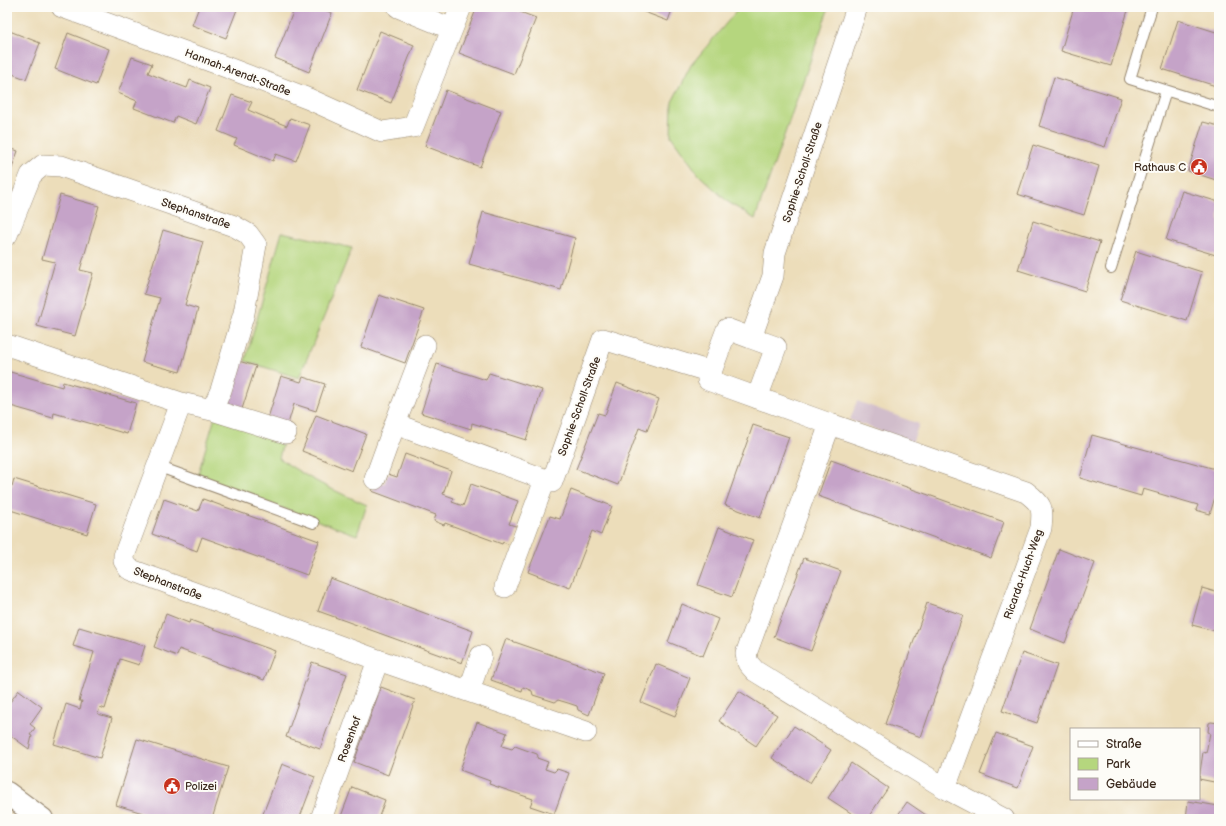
<svg xmlns="http://www.w3.org/2000/svg" width="1226" height="826" viewBox="0 0 1226 826" font-family="'Balsamiq Sans',sans-serif">
<rect width="100%" height="100%" fill="#fdfcf7"/>
<filter id="ink" filterUnits="userSpaceOnUse"><feTurbulence type="fractalNoise" baseFrequency=".025" numOctaves="2"/><feDisplacementMap in="SourceGraphic" scale="8" xChannelSelector="R" yChannelSelector="G"/><feConvolveMatrix kernelMatrix="1 2 1 2 8 2 1 2 1" color-interpolation-filters="sRGB"/></filter>
<filter id="wash" filterUnits="userSpaceOnUse"><feTurbulence type="fractalNoise" baseFrequency=".012" numOctaves="4" result="noise"/><feDisplacementMap in="SourceGraphic" scale="16" xChannelSelector="R" yChannelSelector="G"/><feGaussianBlur stdDeviation="0.9" result="paint"/><feColorMatrix in="noise" values="0 0 0 0 0 0 0 0 0 0 0 0 0 0 0 0 0 1.4 0 .05"/><feComposite in="paint" operator="in"/></filter>
<g filter="url(#wash)">
<rect width="100%" height="100%" fill="#ecddba"/>
<path fill="#d1bdcb" d="M857 401 919 424 912 443 850 420Z"/>
<path fill="#b5d67e" stroke="#78804e" d="M740 7H829L755 219 728 202 699 175 671 136 672 102 691 65Z
M282 232 352 248 299 378 245 361Z
M215 417 284 438 279 458C308 479 335 491 367 505L357 535 197 477Z"/>
<g id="blocks">
<path fill="#c5a3c8" d="M199 7H238L226 38 192 25Z
M295 7H317L332 13 309 72 275 58Z
M477 7H507L536 18 514 74 459 53Z
M631 7H673L668 21Z
M1074 7H1129L1111 66 1061 51Z
M1178 20 1219 33V87L1162 69Z
M7 30 40 43 26 79 7 72Z
M380 31 414 45 391 103 357 90Z
M68 33 109 49 96 85 55 69Z
M132 57 152 64 148 73 168 81 187 88 190 80 210 88 196 124 176 116 173 123 134 108 137 101 118 93Z
M1054 77 1121 98 1105 147 1039 126Z
M446 90 501 111 480 167 425 146Z
M232 95 252 102 248 110 267 118 287 126 290 118 310 125 296 161 276 154 273 161 234 145 237 139 218 131Z
M1203 122 1219 126V181L1188 171Z
M1033 145 1099 166 1084 215 1017 194Z
M7 147 18 151 7 182Z
M1182 191 1219 202V256L1166 240Z
M60 195 99 206 80 270 93 273 75 336 37 326 55 262 42 259Z
M483 212 575 238 561 290 469 264Z
M1033 221 1100 242 1085 291 1018 270Z
M163 230 203 242 185 305 198 309 180 372 142 362 160 298 144 294Z
M1136 251 1202 272 1187 321 1120 300Z
M379 295 424 310 405 363 361 347Z
M235 360 256 366 242 409 222 402Z
M437 364 486 380 489 373 542 390 526 440 472 423 471 429 421 413Z
M7 371 62 387 63 382 136 403 127 434 54 413 53 418 7 405Z
M281 376 301 382 303 377 325 384 316 411 294 404 288 424 268 418Z
M617 383 659 399 647 431 639 428 618 485 576 469 598 413 605 415Z
M316 415 366 434 352 471 302 451Z
M753 425 789 437 760 518 725 505Z
M1092 435 1219 470V483L1210 514 1196 510 1198 505 1143 489 1141 496 1080 478Z
M405 454 451 471 443 494 454 498 452 502 463 506 471 484 518 501 509 524 519 527 512 546 503 542 502 544 445 523 444 525 434 521 436 515 372 491 375 481 384 484 388 474 397 477Z
M831 460 1004 522 991 558 818 496Z
M14 479 96 504 87 534 7 509V485L12 486Z
M571 490 612 506 601 535 592 531 570 588 528 572 550 516 560 519Z
M164 499 198 511 203 499 319 541 307 575 202 537 197 551 152 534Z
M719 527 753 540 732 597 698 585Z
M1059 549 1095 563 1065 643 1030 629Z
M804 558 841 571 811 651 774 637Z
M330 578 473 631 462 663 318 611Z
M1202 588 1219 593V632L1192 625Z
M927 603 963 615 921 737 885 724Z
M682 604 718 619 703 656 668 642Z
M166 614 189 623 190 620 275 651 264 680 179 649 177 656 154 647Z
M79 627 145 646 139 665 120 659 105 709 100 707 98 714 112 718 100 758 54 744 66 704 80 709 82 701H79L94 652 73 646Z
M506 639 604 673 589 715 578 710 577 706 568 703 558 700 555 702 533 695 532 691 523 687 522 691 491 680Z
M1022 653 1057 665 1037 723 1002 711Z
M312 662 347 674 320 749 286 737Z
M656 664 690 678 675 716 641 702Z
M381 687 415 700 388 775 354 762Z
M19 690 42 707 30 724 35 728 30 735 32 736 29 749 7 733V706Z
M739 691 777 715 756 746 719 721Z
M477 722 507 733 502 746 512 749 515 746 537 754 538 756 537 758 548 762 545 769 554 772 557 769 569 773 554 814 530 806 533 799 489 784 490 781 460 770Z
M1211 722 1219 723V783L1199 779 1203 752 1206 753 1210 733 1208 732 1209 723Z
M794 726 831 750 810 783 772 758Z
M996 733 1033 746 1018 788 980 774Z
M137 739 228 767 212 819H163L116 805Z
M851 763 888 788 867 819H860L828 798Z
M282 764 315 777 300 817 299 819H261Z
M352 787 385 800 378 819H340Z
M1188 801 1219 806V819H1186Z
M907 802 926 815 933 819H895Z"/>
</g>
</g>
<g filter="url(#ink)">
<use href="#blocks" fill-opacity="0" stroke="#94846c" stroke-width="1"/>
<g fill="none" stroke-linecap="round" stroke-linejoin="round">
<g stroke="#94846c" stroke-width="12">
<path id="lane" d="M1152 7 1130 79 1219 107
M1111 268 1166 91
M157 466 314 523"/>
</g>
<g stroke="#94846c" stroke-width="22">
<path id="street" d="M62 7 218 64 309 99 382 132 413 127 461 7
M398 7 452 29
M7 235 31 175 43 165 61 166 234 226 248 234 256 245 244 313 221 390 212 410 181 403
M751 338 727 329 708 380 830 424 746 654 748 663 755 671 945 788 1004 819
M7 345 181 403 124 556V561L129 569 378 660 586 732
M425 345 395 424 552 482 603 339 711 372
M757 398 776 347 751 338 773 276 775 253 857 7
M212 410 286 433
M830 424 1026 492C1043 505 1043 508 1041 528L945 788
M375 479 395 424
M505 587 545 480
M469 691 481 656
M321 819 378 660"/>
</g>
<g stroke="#94846c" stroke-width="24">
<path id="secondary" d="M7 793 42 819"/>
</g>
<use href="#lane" stroke="#fff" stroke-width="10"/>
<use href="#street" stroke="#fff" stroke-width="21"/>
<use href="#secondary" stroke="#fff" stroke-width="22"/>
</g>
</g>
<defs>
<g id="civic-disc" transform="scale(0.9)"><circle r="9.5" fill="#c8321e" stroke="#fdfcf7"/><path d="M-.6-6.5H3V-4.5H.6V-3L4-1V1h2V6H-6V1h2V-1L-.6-3ZM-1.2 2.5V6h2.4V2.5Z" fill="#fff"/></g>
</defs>
<g fill-rule="evenodd">
<use href="#civic-disc" x="1199" y="167"/>
<use href="#civic-disc" x="172" y="786"/>
</g>
<g text-anchor="middle" stroke-width="4" stroke-linejoin="round" paint-order="stroke">
<g font-size="11" fill="#3b2a1e" stroke="#fdfcf7">
<text transform="translate(238 72) rotate(21)" y="4">Hannah-Arendt-Straße</text>
<text transform="translate(802 172) rotate(-72)" y="4">Sophie-Scholl-Straße</text>
<text transform="translate(196 213) rotate(19)" y="4">Stephanstraße</text>
<text transform="translate(579 406) rotate(-70)" y="4">Sophie-Scholl-Straße</text>
<text transform="translate(1023 574) rotate(-70)" y="4">Ricarda-Huch-Weg</text>
<text transform="translate(168 583) rotate(21)" y="4">Stephanstraße</text>
<text transform="translate(349 739) rotate(-70)" y="4">Rosenhof</text>
</g>
<g font-size="11" fill="#3b2a1e" stroke="#fdfcf7" text-anchor="end">
<text x="1186" y="171">Rathaus C</text>
<text x="185" y="790" text-anchor="start">Polizei</text>
</g>
</g>
<rect width="1226" height="826" fill="none" stroke="#fdfcf7" stroke-width="24"/>
<rect x="1070" y="728" width="130" height="72" fill="#fdfcf7" stroke="#afa8a0"/>
<rect x="1078" y="741" width="20" height="6" fill="#ffffff" stroke="#afa8a0"/>
<text x="1106" y="748" font-size="12" fill="#3b2a1e">Straße</text>
<rect x="1078" y="758" width="20" height="12" fill="#b5d67e" stroke="#afa8a0"/>
<text x="1106" y="768" font-size="12" fill="#3b2a1e">Park</text>
<rect x="1078" y="778" width="20" height="12" fill="#c5a3c8" stroke="#afa8a0"/>
<text x="1106" y="788" font-size="12" fill="#3b2a1e">Gebäude</text>
</svg>
